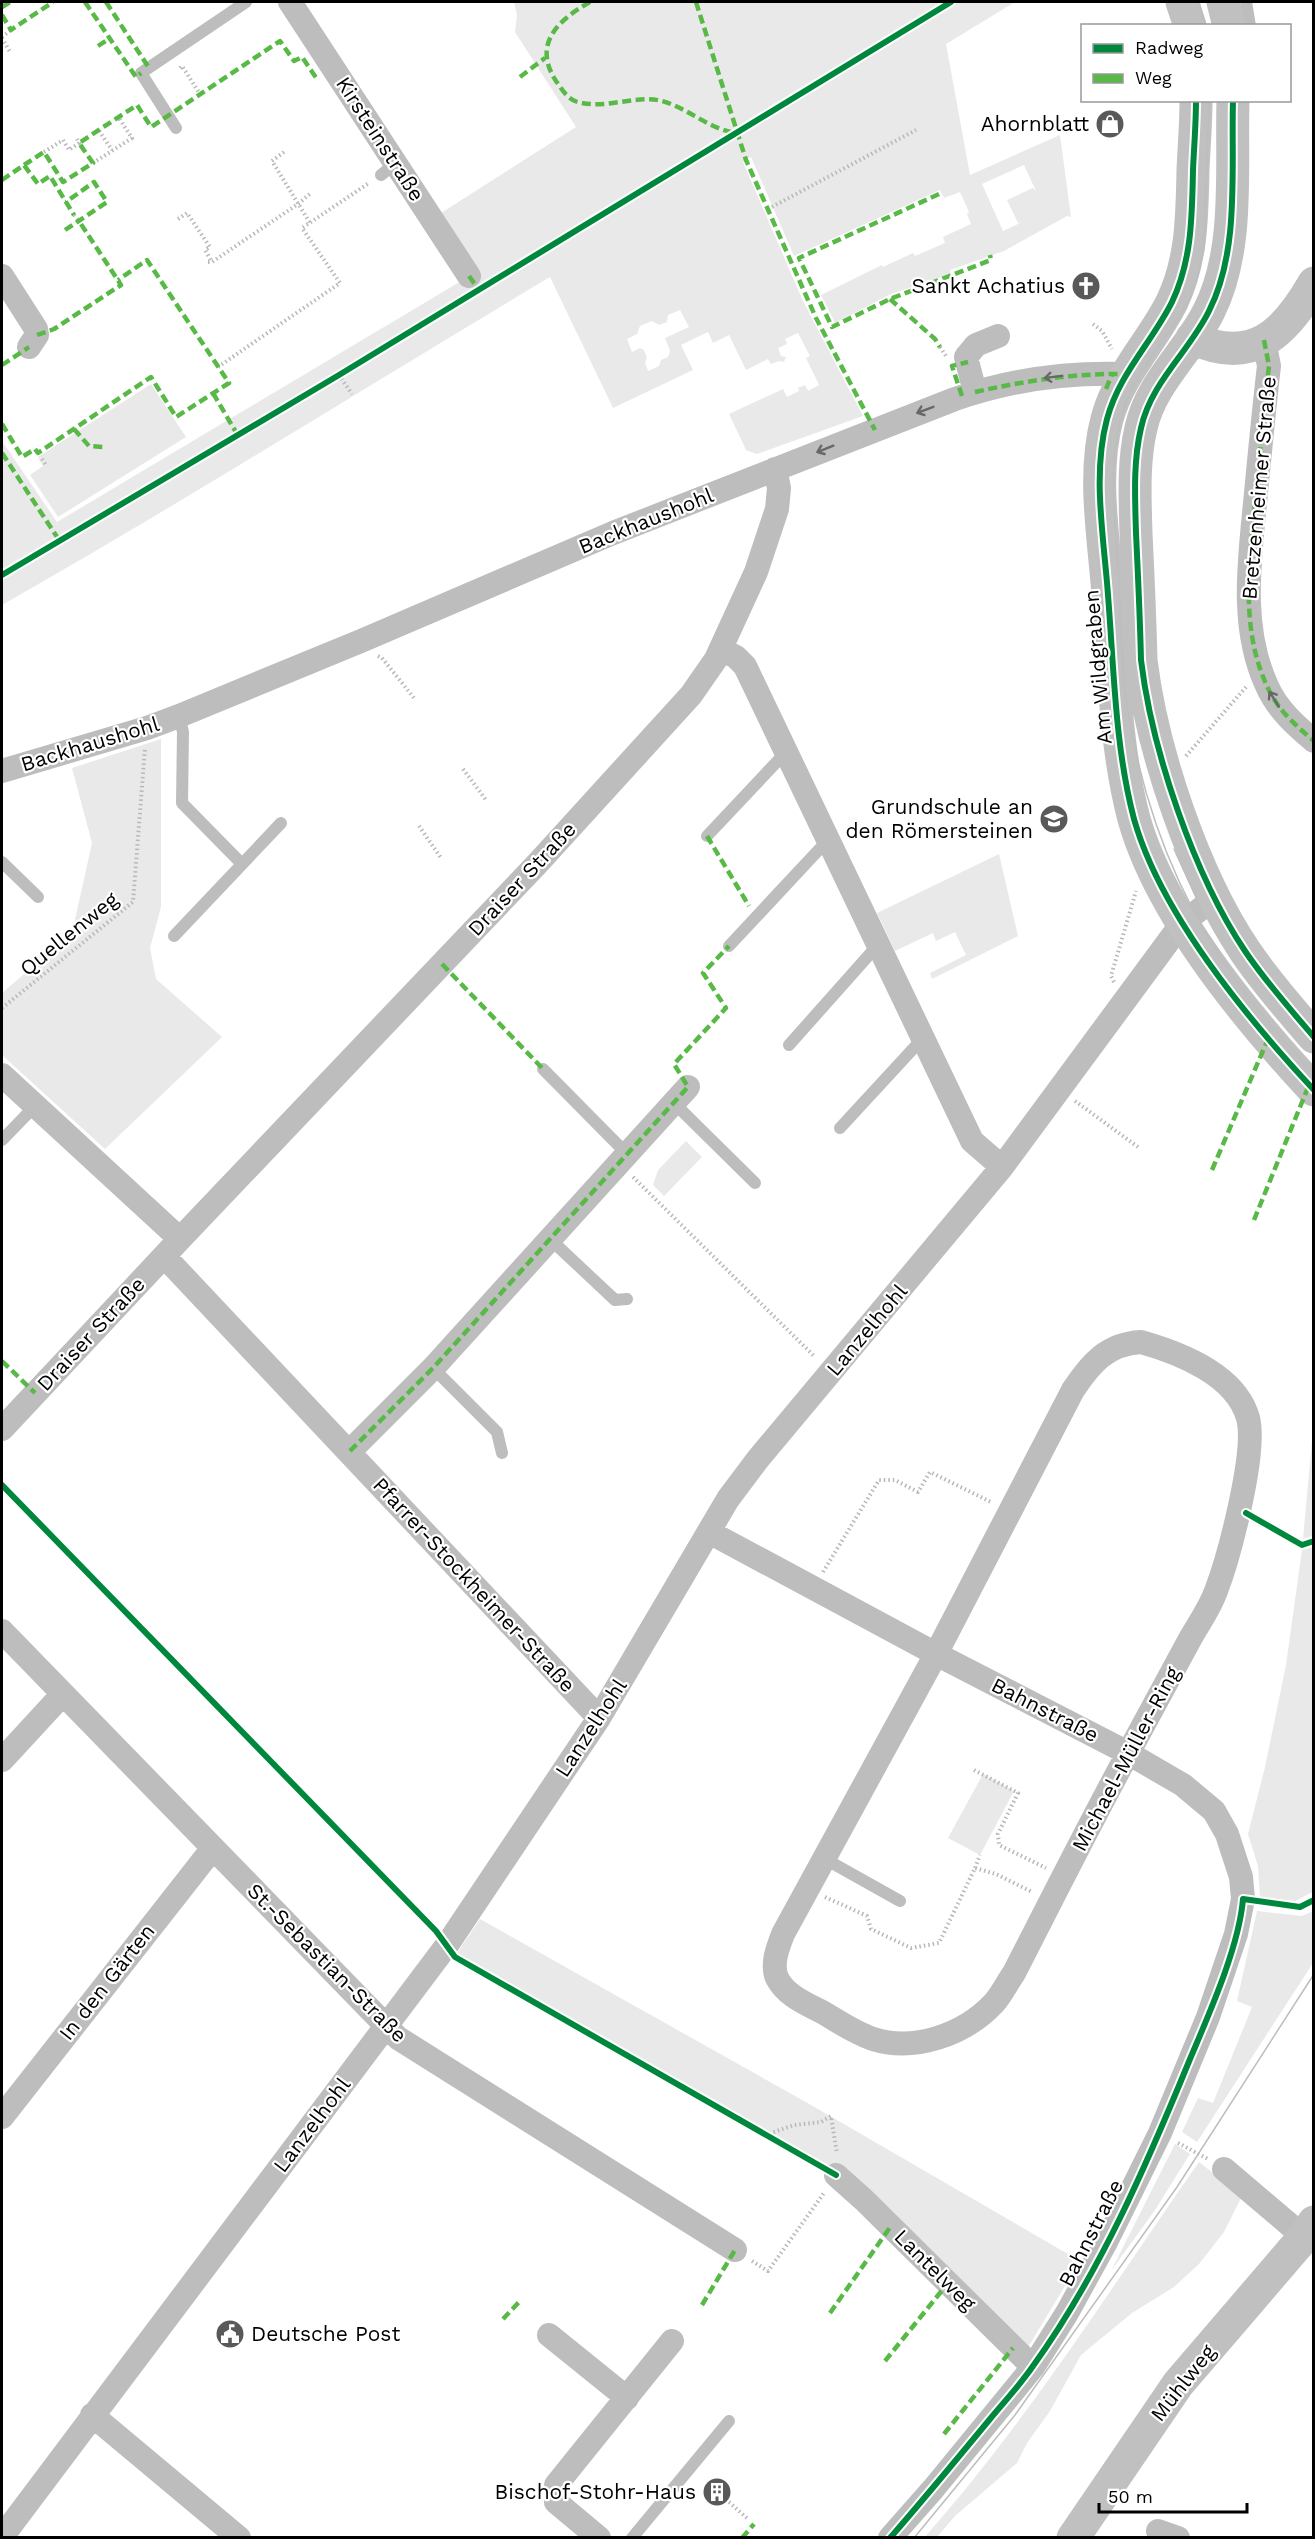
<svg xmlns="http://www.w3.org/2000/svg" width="1315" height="2539" viewBox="0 0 1315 2539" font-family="'Work Sans',sans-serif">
<rect width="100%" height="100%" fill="#fff"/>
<path fill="#e9e9e9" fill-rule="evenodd" d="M514 2H1015L946 44 970 175 1060 135 1071 217 1067 216 1004 251 950 270 951 274 891 294 835 323 821 295 882 265 883 267 913 253 915 256 945 243 943 237 971 224 967 214 969 212 960 192 944 198 940 190 794 256 751 157 743 162 803 301 863 416 757 454 746 450 729 414 783 389 787 397 799 391 798 388 805 385 808 391 819 385 806 358 810 356 798 333 785 339 787 344 778 348 781 356 786 357 784 362 779 361 771 364 768 359 746 370 729 335 713 343 708 332 681 345 693 370 613 408 550 277C367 386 187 500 2 605V441L57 522 478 271 441 213 576 127 515 32 517 15ZM1024 165 1036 191 1033 188 1007 200 1018 223 1022 222 1003 231 982 184ZM680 310 689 327 665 338 670 351 668 357 661 360 659 366 648 371 645 363 647 358 644 350 640 348 632 352 627 339 637 334 640 326 652 321 659 325 667 322 668 315Z
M151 384 186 437 58 517 30 475 43 466 38 457Z
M161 739V907L150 948 156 979 222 1037 105 1149 2 1055V993L72 933 92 843 72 768Z
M999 854 1018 936 932 979 930 973 966 955 955 932 936 941 933 933 895 951 877 913Z
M686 1141 702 1157 664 1196 653 1185 658 1170Z
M1313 1430V1536L1303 1539Z
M1313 1546V1892L1295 1901 1260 1897 1258 1866 1248 1834 1265 1767 1286 1665 1302 1550Z
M983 1774 1014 1791 980 1855 948 1838Z
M1257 1911 1302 1916 1313 1911V1963L1197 2142 1182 2132 1198 2098 1213 2103 1252 2007 1237 2001Z
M480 1919 811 2105 1080 2261 1027 2349 842 2173 457 1953Z
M1175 2144 1190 2154 1155 2210 1111 2271Z
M1199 2162 1242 2196 1224 2232 1199 2264 1174 2287 1132 2313 1081 2355 1050 2411 1027 2443 1017 2463 955 2516 937 2537 924 2538C1027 2422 1110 2289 1199 2162Z"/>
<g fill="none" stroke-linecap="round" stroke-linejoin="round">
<path stroke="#b8b8b8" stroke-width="4" stroke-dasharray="1.5 3" stroke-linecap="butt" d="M2 37 11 30
M2 38 10 52
M180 68 182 66 200 94
M99 131 112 150
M44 152 63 140 69 150 79 143 77 139
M284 152 272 161 310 223
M93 163 132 138 119 118
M768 209 916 130
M74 215 79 221
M178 219 187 213 210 247 205 250 212 262
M208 262H212L298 204 311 193
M1093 324 1102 331 1112 349
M940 347 946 356
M218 367 340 283 302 228 369 183
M339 375 352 394
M2 458 4 456
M42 459 46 465
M378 656 382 658 414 698
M1186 756 1246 687
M463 769 486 800
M419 826 441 858
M1114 982 1111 976 1136 891
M2 1008 133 902 145 748
M1075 1101 1138 1147
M633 1177 815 1357
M823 1572 879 1480H895L918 1492 930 1472 991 1502
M974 1770 1018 1793 998 1834 999 1845 1046 1868
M975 1868 980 1855
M825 1897 867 1916 871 1929 911 1948 939 1943 975 1868 996 1874 1032 1892
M765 2135 794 2125 821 2122 831 2116 837 2154
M1178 2143 1208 2159
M752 2261 768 2271 824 2193
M729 2502 749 2520"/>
<path stroke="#bdbdbd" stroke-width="12" d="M1246 2 1250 26
M176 128 141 73 246 2
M381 175 396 163
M179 716 183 732 182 803 242 864
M707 836 786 752
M2 862 38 897
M174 936 281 823
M729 946 827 841
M789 1045 877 946
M543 1069 628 1155
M674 1103 755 1183
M840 1128 923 1038
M2 1140 35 1106
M551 1240 615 1300 627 1299
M433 1368 497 1432 502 1453
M825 1859 900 1901
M632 2538 729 2421"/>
<path stroke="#bdbdbd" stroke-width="24" d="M290 2 469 276
M2 276 36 329 37 335 29 347
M1264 340 1269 366C1264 408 1260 451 1256 493 1250 557 1239 626 1267 686 1277 709 1295 725 1314 741
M975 392 966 357 976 345 998 336
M721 649 736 657 745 666 972 1141 1002 1167
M2 771 147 728 179 716 361 641 613 533 955 399C1009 380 1068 372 1126 374
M2 1075 180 1239
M164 1256 599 1718
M1141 1342C1180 1353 1236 1375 1248 1418 1257 1452 1229 1557 1216 1591 1210 1608 1199 1623 1190 1639 1173 1671 1155 1703 1138 1735 1095 1813 1055 1893 1014 1973 1007 1983 1002 1994 994 2003 964 2035 914 2052 873 2039 855 2033 839 2022 824 2013 807 2004 786 1996 777 1978 771 1964 778 1947 783 1934L936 1654 1073 1390C1091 1363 1107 1344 1141 1342Z
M2 1429 180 1239 537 864 691 695 716 659 756 572 777 509 779 488 775 469
M350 1451 433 1368 688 1087
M709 1532 936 1654 1128 1753 1183 1785 1214 1811 1227 1834 1241 1877 1243 1899 1236 1934 1208 2017 1160 2133 1106 2242 1067 2313 1033 2367 934 2488 890 2538
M2 1631 398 2038 735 2250
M2 1760 62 1695
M2 2117 213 1848
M1224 2169 1304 2237
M836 2175 864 2200 1033 2367
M549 2335 627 2398
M92 2415 239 2538
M1158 2531 1178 2538
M2 2537 447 1945 599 1718 728 1499 758 1459 1002 1167 1182 923 1215 898
M599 2538 556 2502V2485L672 2341"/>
<path stroke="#c0c0c0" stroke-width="33" d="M1182 2 1190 26
M1223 2 1229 26
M1196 100C1196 124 1194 147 1193 170 1192 216 1192 260 1172 302 1152 342 1119 374 1107 419 1092 475 1104 538 1108 595 1114 670 1115 747 1134 819 1161 915 1247 1018 1314 1090
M1233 100C1231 168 1240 250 1209 311 1189 352 1151 382 1141 428 1133 462 1135 498 1136 533 1138 575 1140 617 1141 660 1152 751 1194 875 1245 951 1265 981 1290 1009 1314 1037
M1192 338C1252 366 1285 334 1314 283
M1073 2538 1178 2384 1304 2237 1314 2222"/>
<path stroke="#bdbdbd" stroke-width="1.5" d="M1199 2 1206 26
M1209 100 1204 248C1200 270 1194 294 1182 312 1161 347 1131 377 1121 418 1107 470 1116 527 1119 581 1121 619 1121 660 1126 698 1141 803 1179 902 1241 987 1263 1018 1289 1046 1314 1074
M1174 849 1199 904
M914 2538 1015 2415 1177 2187 1314 1974"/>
<path stroke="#58b947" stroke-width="4.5" stroke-dasharray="9 4.5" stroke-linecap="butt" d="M85 2 136 77 141 73
M106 2 149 68
M590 2C558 20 532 44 556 81 561 88 566 97 575 101 603 111 636 94 662 101 688 108 710 130 737 133
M696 2 746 160 816 318 875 430
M2 7 10 2
M2 15 11 30 53 2
M98 46 110 38
M520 77 545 58
M24 165 44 152 63 182 93 163 79 143 137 105 151 127 280 41 294 61 302 57 317 79
M2 180 24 165 38 184 50 176 74 215
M939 194 799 258 832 327 890 299 991 260 990 255
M65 230 107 202 94 182 66 202
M469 276 479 290
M890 299 935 339 940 347
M37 335 54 329 121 285 79 221
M1264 340 1269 366C1264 408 1260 451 1256 493 1250 557 1239 626 1267 686 1277 709 1295 725 1314 741
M2 365 29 347
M1106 389 1112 374
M975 392C1025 381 1074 373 1126 374
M213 393 237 434
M962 396 952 366 968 362
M2 424 22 457 35 449 38 453 151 377 176 417 229 383 147 260 118 280
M74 429 89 446 103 447
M2 453 59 540
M707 836 749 906
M442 964 543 1069
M1212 1170 1268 1039
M1254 1220 1309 1085
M2 1361 35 1393
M350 1451 433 1368 688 1087 674 1064 726 1008 703 973 729 946
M702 2305 735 2250
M830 2313 891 2226
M503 2319 519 2302
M885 2361 948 2283
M944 2434 1013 2348
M742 2538 754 2524"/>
<g stroke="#fff" stroke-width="10">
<path id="cycleway" d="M1196 100C1196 124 1194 147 1193 170 1192 216 1192 260 1172 302 1152 342 1119 374 1107 419 1092 475 1104 538 1108 595 1114 670 1115 747 1134 819 1161 915 1247 1018 1314 1090
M1233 100C1231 168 1240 250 1209 311 1189 352 1151 382 1141 428 1133 462 1135 498 1136 533 1138 575 1140 617 1141 660 1152 751 1194 875 1245 951 1265 981 1290 1009 1314 1037
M2 575 339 375 951 2
M2 1485 436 1931 455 1957 836 2175
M1246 1513 1302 1545 1314 1541
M890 2538C924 2499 957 2459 990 2419 1004 2402 1020 2385 1033 2366 1100 2273 1147 2164 1190 2059 1209 2014 1239 1947 1243 1899L1300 1907 1314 1900"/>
</g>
<use href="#cycleway" stroke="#00873e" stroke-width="6"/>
</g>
<defs><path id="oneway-shaft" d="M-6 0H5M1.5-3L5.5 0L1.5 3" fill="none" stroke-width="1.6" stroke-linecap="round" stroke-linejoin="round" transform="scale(1.5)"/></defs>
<g stroke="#686868">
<use href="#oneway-shaft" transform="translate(1053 377) rotate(173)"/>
<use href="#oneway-shaft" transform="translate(925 410) rotate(159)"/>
<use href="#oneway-shaft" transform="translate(825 449) rotate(158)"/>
<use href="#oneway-shaft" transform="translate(1274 699) rotate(-122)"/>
</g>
<defs>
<g id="shop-disc" transform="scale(1.5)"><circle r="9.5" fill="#595959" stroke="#fff"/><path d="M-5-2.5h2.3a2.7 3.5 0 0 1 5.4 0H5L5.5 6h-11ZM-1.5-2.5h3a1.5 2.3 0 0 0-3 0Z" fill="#fff"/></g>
<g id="church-disc" transform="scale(1.5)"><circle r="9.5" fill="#595959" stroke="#fff"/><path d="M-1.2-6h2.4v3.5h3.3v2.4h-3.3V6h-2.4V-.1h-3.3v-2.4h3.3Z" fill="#fff"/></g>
<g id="school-disc" transform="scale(1.5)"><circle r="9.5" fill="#595959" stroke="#fff"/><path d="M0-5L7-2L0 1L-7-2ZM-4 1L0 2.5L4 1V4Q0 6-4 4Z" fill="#fff"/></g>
<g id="civic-disc" transform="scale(1.5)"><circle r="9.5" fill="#595959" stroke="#fff"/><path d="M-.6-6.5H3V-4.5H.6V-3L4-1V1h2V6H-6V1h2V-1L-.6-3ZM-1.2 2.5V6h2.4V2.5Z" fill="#fff"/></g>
<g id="building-disc" transform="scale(1.5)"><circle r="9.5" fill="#595959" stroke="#fff"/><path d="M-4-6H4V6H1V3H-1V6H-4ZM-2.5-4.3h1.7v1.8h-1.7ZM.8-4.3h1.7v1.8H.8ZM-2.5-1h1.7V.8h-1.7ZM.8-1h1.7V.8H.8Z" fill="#fff"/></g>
</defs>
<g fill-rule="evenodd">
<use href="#shop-disc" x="1110" y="124"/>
<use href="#church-disc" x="1086" y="286"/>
<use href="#school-disc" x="1054" y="819"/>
<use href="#civic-disc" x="230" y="2334"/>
<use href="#building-disc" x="717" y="2492"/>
</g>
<g text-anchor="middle" stroke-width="4.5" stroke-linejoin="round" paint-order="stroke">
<g font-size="21" fill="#000" stroke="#fff" text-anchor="end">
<text x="1089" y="131">Ahornblatt</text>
<text x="1065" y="293">Sankt Achatius</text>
<text x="1033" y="814">Grundschule an<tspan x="1033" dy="24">den Römersteinen</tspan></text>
<text x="251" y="2341" text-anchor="start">Deutsche Post</text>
<text x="696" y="2499">Bischof-Stohr-Haus</text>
</g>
<g font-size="21" fill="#000" stroke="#fff">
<text transform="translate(380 139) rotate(57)" y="7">Kirsteinstraße</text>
<text transform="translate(1259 488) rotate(-85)" y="7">Bretzenheimer Straße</text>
<text transform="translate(646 521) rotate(-22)" y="7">Backhaushohl</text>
<text transform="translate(1098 667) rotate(-95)" y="7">Am Wildgraben</text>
<text transform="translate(90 744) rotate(-17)" y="7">Backhaushohl</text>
<text transform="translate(522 879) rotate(-47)" y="7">Draiser Straße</text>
<text transform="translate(69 934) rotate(-39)" y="7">Quellenweg</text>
<text transform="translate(867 1330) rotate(-50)" y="7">Lanzelhohl</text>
<text transform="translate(91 1334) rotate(-47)" y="7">Draiser Straße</text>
<text transform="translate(474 1585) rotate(47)" y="7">Pfarrer-Stockheimer-Straße</text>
<text transform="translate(1045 1710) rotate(27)" y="7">Bahnstraße</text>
<text transform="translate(591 1728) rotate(-57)" y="7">Lanzelhohl</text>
<text transform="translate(1126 1759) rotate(-62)" y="7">Michael-Müller-Ring</text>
<text transform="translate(327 1963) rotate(45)" y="7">St.-Sebastian-Straße</text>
<text transform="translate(107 1982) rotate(-52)" y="7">In den Gärten</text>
<text transform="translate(312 2125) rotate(-53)" y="7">Lanzelhohl</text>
<text transform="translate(1091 2233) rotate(-63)" y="7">Bahnstraße</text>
<text transform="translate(935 2270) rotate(45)" y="7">Lantelweg</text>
<text transform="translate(1183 2383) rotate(-52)" y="7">Mühlweg</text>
</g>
</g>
<rect width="1315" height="2539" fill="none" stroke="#000000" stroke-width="6"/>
<rect x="1081" y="24" width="210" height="78" fill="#ffffff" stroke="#999999" stroke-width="1.5"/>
<rect x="1093" y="44" width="30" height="9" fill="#00873e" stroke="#999999" stroke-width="1.5"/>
<text x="1135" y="54" font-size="18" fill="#000000">Radweg</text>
<rect x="1093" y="74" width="30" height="9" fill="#58b947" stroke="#999999" stroke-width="1.5"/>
<text x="1135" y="84" font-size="18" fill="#000000">Weg</text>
<path d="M1099 2503v9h148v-9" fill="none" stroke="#000000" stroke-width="3"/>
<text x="1108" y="2503" font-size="18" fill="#000000" stroke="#ffffff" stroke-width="4.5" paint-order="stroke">50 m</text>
</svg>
